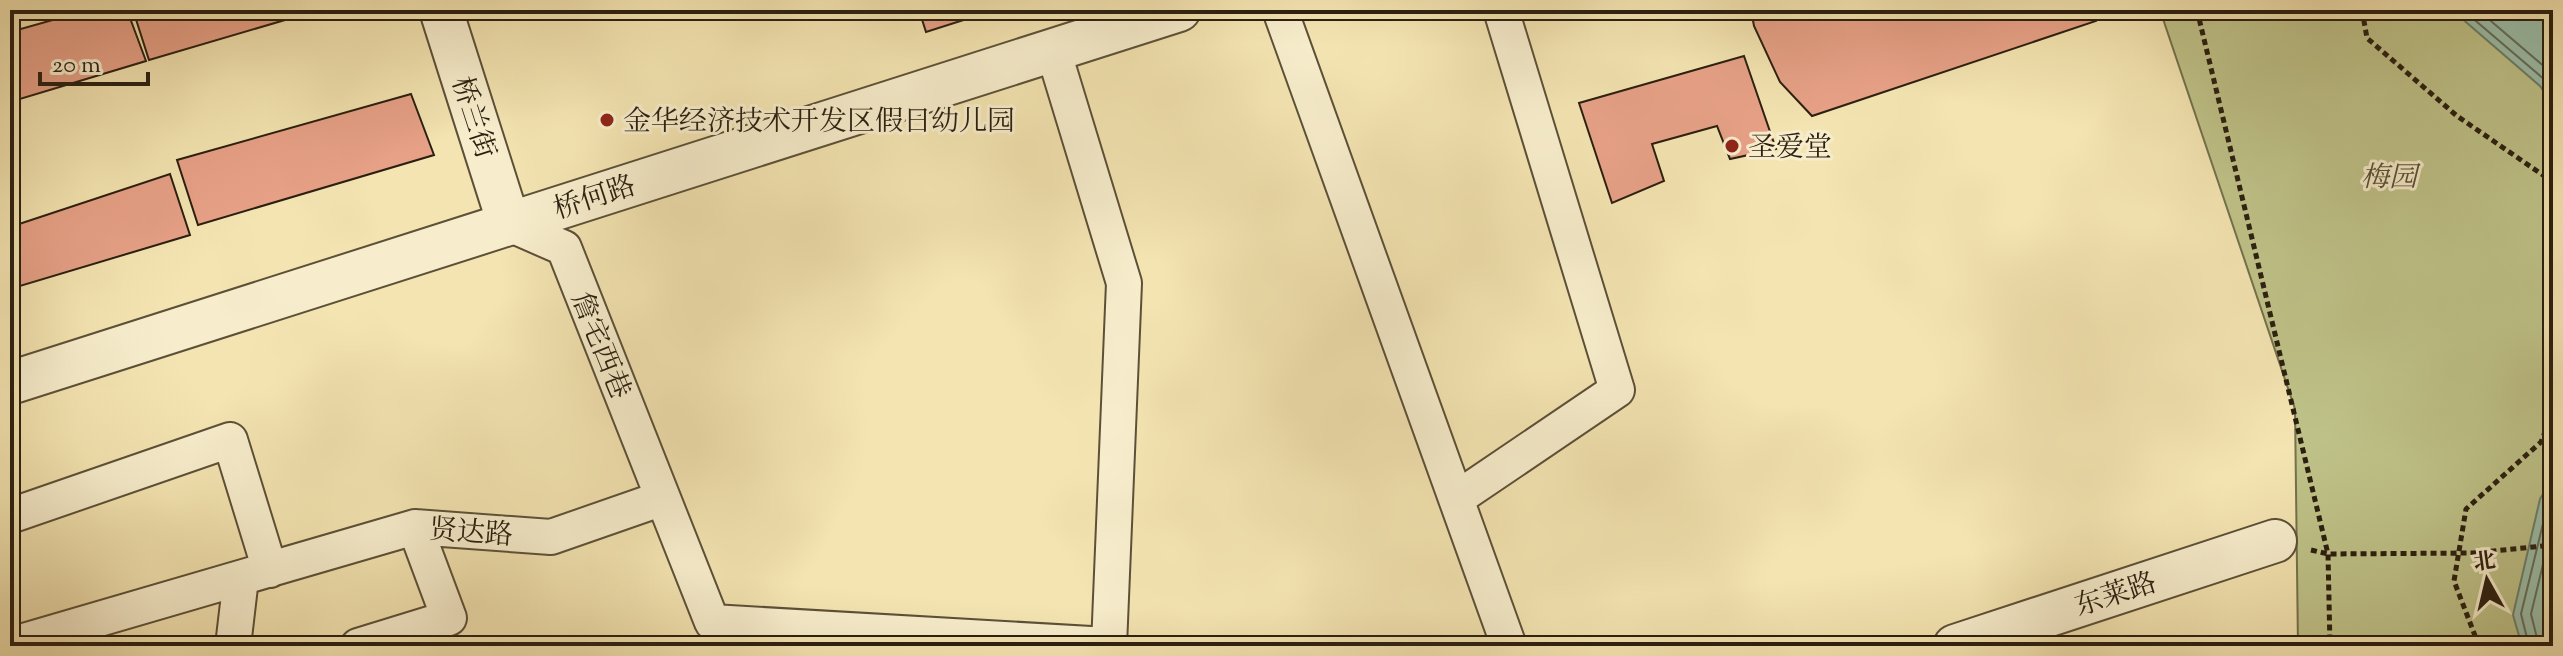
<svg xmlns="http://www.w3.org/2000/svg" width="2563" height="656" viewBox="0 0 2563 656" font-family="'Sorts Mill Goudy','Noto Serif SC',serif">
<rect width="100%" height="100%" fill="#f3e4b1"/>
<filter id="stains"><feTurbulence type="fractalNoise" baseFrequency=".0025" numOctaves="4"/><feColorMatrix values="0 0 0 0 .2 0 0 0 0 .09 0 0 0 0 .02 0 0 0 .5 -.17"/></filter>
<radialGradient id="worn" r=".72"><stop offset=".6" stop-color="#630" stop-opacity="0"/><stop offset="1" stop-color="#630" stop-opacity=".3"/></radialGradient>
<path fill="#bfc389" stroke="#74714c" stroke-width="2" d="M2160 10H2553V646H2298L2295 409Z"/>
<path fill="#9bbfaa" stroke="#6e7f6c" stroke-width="2" d="M2452 10H2553V104L2540 86Z
M2553 478V646H2522L2513 615 2540 499Z"/>
<g fill="none" stroke-linecap="round" stroke-linejoin="round">
<path stroke="#626f5d" stroke-width="2" d="M2463 10 2545 80 2553 91
M2478 10 2553 74
M2529 646 2521 614 2548 503 2553 493
M2539 646 2531 614 2553 523"/>
</g>
<path fill="#e7a187" stroke="#2a1f10" stroke-width="2" d="M88 10H127L146 61 10 102V32Z
M133 10H319L149 60Z
M919 10H995L926 32Z
M1751 10H2092L2096 21 1812 116 1780 82 1754 26Z
M1744 56 1776 149 1730 159 1717 126 1652 144 1664 181 1612 203 1579 103Z
M411 94 434 155 198 225 177 160Z
M170 174 190 235 10 289V227Z"/>
<g fill="none" stroke-linecap="round" stroke-linejoin="round">
<g stroke="#5c5038" stroke-width="38">
<path id="minor" d="M1280 10 1509 646
M1053 50 1124 283 1109 646
M509 224 564 248 712 622 1108 645
M1456 499 1617 390 1501 10
M10 516 230 440 270 570
M10 645 415 527
M233 646 241 578
M358 646 449 618 415 527 551 537 663 498"/>
</g>
<g stroke="#5c5038" stroke-width="46">
<path id="tertiary" d="M441 10 509 224
M10 383 1179 10
M1955 646 2275 541"/>
</g>
<path stroke="#2a1f10" stroke-width="5" stroke-dasharray="6 4" stroke-linecap="butt" d="M2197 10 2328 554 2330 646
M2362 10 2367 38 2457 116 2553 182
M2311 550 2328 554 2473 553 2553 545
M2479 646 2454 581 2466 509 2541 442 2553 412"/>
<use href="#minor" stroke="#f7edcc" stroke-width="34"/>
<use href="#tertiary" stroke="#f7edcc" stroke-width="42"/>
</g>
<g fill="#8f2418" stroke="#f7edcc" stroke-width="3">
<circle cx="607" cy="120" r="8"/>
<circle cx="1732" cy="146" r="8"/>
</g>
<g text-anchor="middle" stroke-width="6" stroke-linejoin="round" paint-order="stroke">
<g font-size="28" fill="#2a1f10" stroke="#f7edcc">
<text transform="translate(475 117) rotate(72)" y="10">桥兰街</text>
<text transform="translate(594 196) rotate(-18)" y="10">桥何路</text>
<text transform="translate(602 345) rotate(68)" y="10">詹宅西巷</text>
<text transform="translate(471 531) rotate(4)" y="10">贤达路</text>
<text transform="translate(2115 593) rotate(-18)" y="10">东莱路</text>
</g>
<g font-size="28" fill="#2a1f10" stroke="#f7edcc" text-anchor="start">
<text x="623" y="130">金华经济技术开发区假日幼儿园</text>
<text x="1748" y="156">圣爱堂</text>
</g>
<g font-size="28" font-style="italic" fill="#575034" stroke="#f7edcc">
<text x="2389" y="186">梅园</text>
</g>
</g>
<rect width="2563" height="656" fill="none" stroke="#f3e4b1" stroke-width="40"/>
<rect x="12" y="12" width="2539" height="632" fill="none" stroke="#2a1f10" stroke-width="4"/>
<rect x="20" y="20" width="2523" height="616" fill="none" stroke="#2a1f10" stroke-width="2"/>
<g transform="translate(2487 580) rotate(352)" stroke="#f7edcc" stroke-width="6" paint-order="stroke">
<path d="M0-6L14 30L0 20L-14 30Z" fill="#2a1f10"/>
<text y="-12" font-size="22" font-weight="bold" text-anchor="middle" fill="#2a1f10">北</text>
</g>
<path d="M40 72v12h108v-12" fill="none" stroke="#2a1f10" stroke-width="4"/>
<text x="52" y="72" font-size="24" fill="#2a1f10" stroke="#f7edcc" stroke-width="6" paint-order="stroke">20 m</text>
<rect width="100%" height="100%" filter="url(#stains)"/>
<rect width="100%" height="100%" fill="url(#worn)"/>
</svg>
